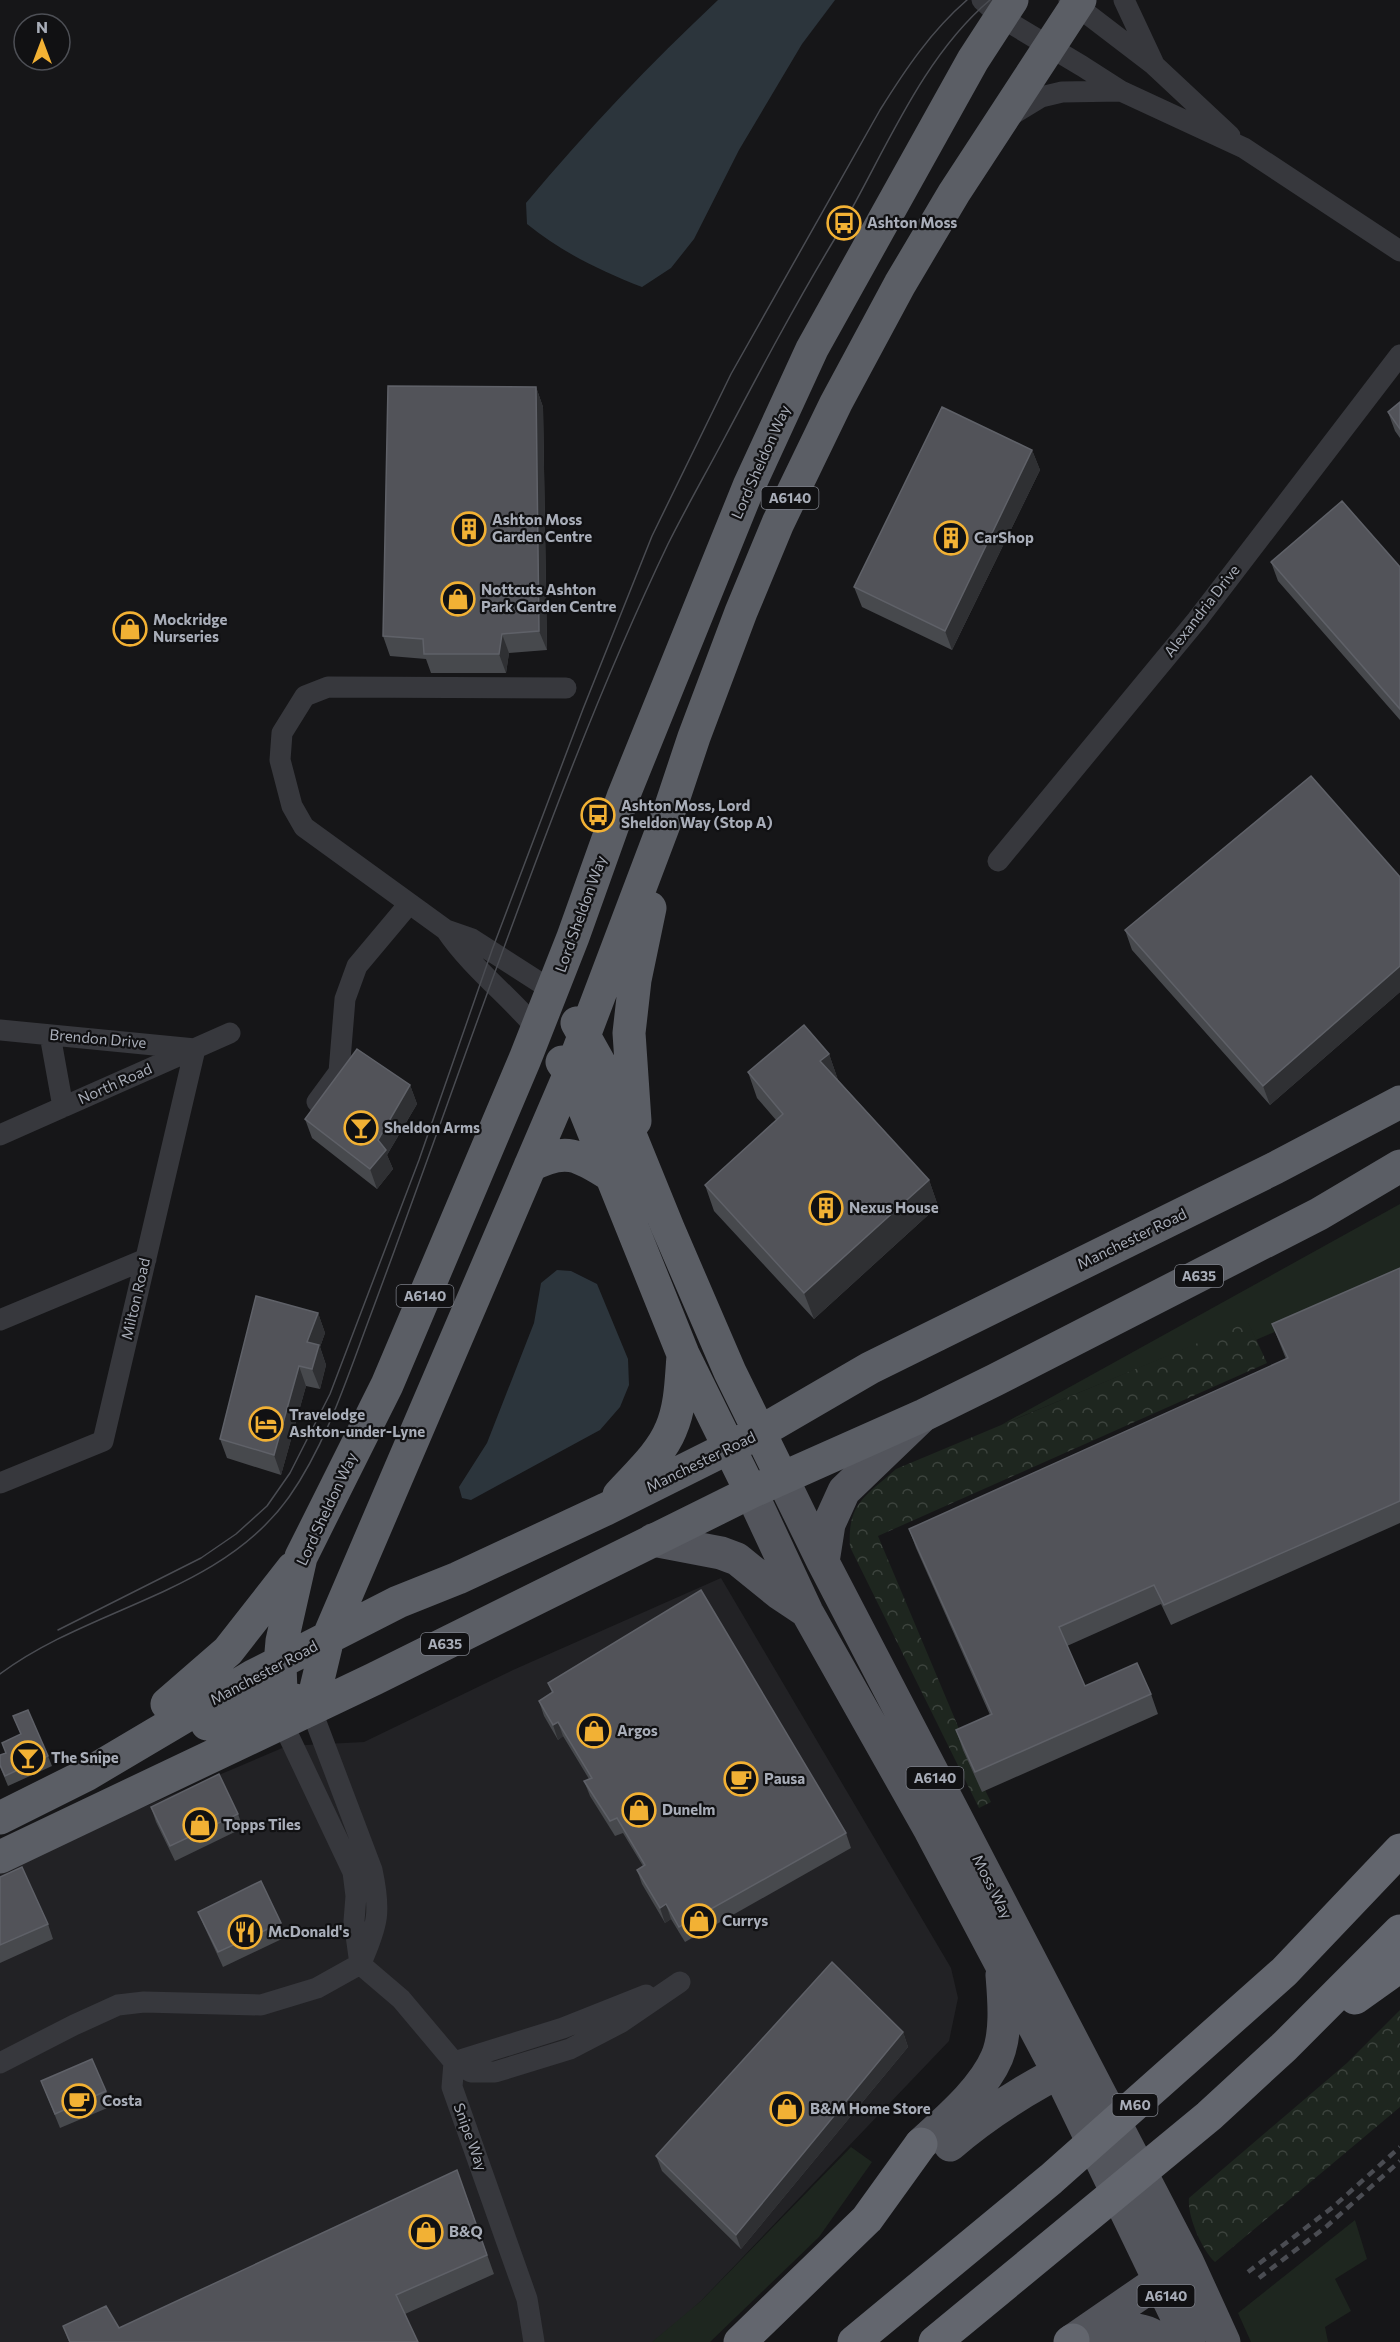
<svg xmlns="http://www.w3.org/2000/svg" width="1400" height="2342" viewBox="0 0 1400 2342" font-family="Commissioner,sans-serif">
<defs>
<pattern id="forest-crowns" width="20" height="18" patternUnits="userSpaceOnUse" patternTransform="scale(1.5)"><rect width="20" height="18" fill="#1e261f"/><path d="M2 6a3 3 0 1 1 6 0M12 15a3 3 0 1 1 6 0" fill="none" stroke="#3c433d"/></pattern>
</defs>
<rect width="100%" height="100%" fill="#161618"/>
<path fill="#222225" d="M721 1578 951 1968 958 1998 949 2041 701 2301 656 2342H0V1868L287 1746 364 1742 513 1670Z"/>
<path fill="#1e261f" d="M1400 1204V1278L1256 1340 1248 1323 1001 1425Z
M851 2147 872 2162 819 2237 710 2342H652L701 2301Z
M1355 2220 1367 2259 1335 2279 1351 2311 1325 2327 1328 2342H1251L1238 2313Z"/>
<path fill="url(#forest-crowns)" d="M1248 1322 1267 1363 878 1536 965 1743 982 1791 985 1790 991 1802 979 1808 850 1547C847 1503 866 1496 896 1469Z
M1400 2010V2107L1215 2262C1202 2250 1187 2216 1189 2198L1347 2063Z"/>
<path fill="#2c353c" d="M718 0H835L802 44 739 150 694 239 671 268 642 287C601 271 561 252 527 224L526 203C586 131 650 64 718 0Z
M557 1270 571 1271 597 1284 628 1359 629 1385 620 1407 600 1430 471 1500 462 1498 459 1487 487 1443 534 1323 541 1283Z"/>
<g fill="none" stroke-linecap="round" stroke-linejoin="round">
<path stroke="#37383d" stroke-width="21" d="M982 0 1002 18 1082 66 1121 91 1244 148 1400 251
M1069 0 1154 65 1230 136
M1124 0 1153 62
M1008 117 1041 97 1062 92 1121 91
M998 861 1197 620 1400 355
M446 930C471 967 508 995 537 1029
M553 991 472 939 446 930 304 827 292 806 280 760 282 733 305 696 328 687 566 688
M0 1030 195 1049 103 1441 0 1483
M50 1035 63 1107
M317 1102 339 1072 345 999 357 966 409 904
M0 1135 230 1033
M0 1320 146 1259
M311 1709 372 1870C381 1912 378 1924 361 1963
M282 1722 353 1872 356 1896 354 1921 360 1964 401 1999 454 2062 471 2072H495L570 2049 620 2023 680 1982
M454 2062 452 2087 527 2299 534 2342
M454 2062 563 2028 646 1995
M0 2063 74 2025 118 2005 144 2002 261 2005 317 1988 360 1964"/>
<path stroke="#53555c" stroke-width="33" d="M782 1478 823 1562 1187 2261 1224 2342
M751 1492 807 1612 930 1830 1065 2085 1189 2342
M653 1540 721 1553 737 1559 779 1593 806 1611
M823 1562 829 1524 844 1491 920 1418
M921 2144C947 2120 983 2090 997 2057 1007 2033 1004 2000 1002 1975
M950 2145C988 2112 1032 2085 1077 2063
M1083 2337C1108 2330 1141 2322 1162 2342
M1073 2340 1176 2269"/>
<path stroke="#5b5e65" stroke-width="33" d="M577 1023 605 1073 668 1228 730 1372 782 1478
M562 1062 570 1073 683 1354 751 1492
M635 1121 629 1033 635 980 650 908
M530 1166C565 1147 579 1155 610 1175
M619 1495C637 1475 661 1454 671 1429 681 1406 681 1380 683 1356
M167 1704 228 1651 293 1568
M311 1709 328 1638 570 1073 671 806 694 737 741 612 778 523 836 403 900 284 954 193 1080 0
M282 1722 280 1664 282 1641 301 1557 387 1385 525 1059 573 937 623 797 749 486 812 349 973 60 1012 0
M207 1724C228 1714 281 1689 303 1703
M0 1818 86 1775 253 1676 398 1602 458 1578 606 1509 760 1432 870 1368 1275 1168 1400 1102
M0 1857 374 1679 751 1492 924 1415 995 1380 1319 1214 1400 1166"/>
<path stroke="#63666e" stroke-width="33" d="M1355 1998 1400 1966
M740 2342 867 2219 921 2144
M854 2342 1051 2179 1284 1972 1400 1850
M935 2342 1209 2116 1284 2047 1400 1931
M1070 2342 1073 2340"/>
<path stroke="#4a4c52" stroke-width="1.5" d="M58 1630 201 1558 236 1534 267 1506 290 1473 330 1394 419 1160 492 950 583 709 652 536 731 374 880 110C905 70 931 31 967 0
M0 1674C91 1606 220 1594 289 1497 327 1443 348 1375 371 1314 412 1204 451 1093 491 983 545 835 600 686 668 544 686 508 706 473 725 437 761 369 797 301 837 235 883 157 920 59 990 0"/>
<path stroke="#4a4c52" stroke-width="4.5" stroke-dasharray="8 6" stroke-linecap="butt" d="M1248 2272 1333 2207 1400 2147
M1259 2278 1327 2226 1400 2161"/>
</g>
<path fill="#47494d" d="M536 387 543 407 547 650 509 653 506 673H431L426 659 390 656 383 636Z
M1400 402V438L1395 431 1388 412Z
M1032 450 1040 470 952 650 862 607 854 587Z
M1271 562 1400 567V720L1278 581Z
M1400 877V992L1270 1105 1132 950 1125 930Z
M829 1054 838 1080 929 1180 938 1206 814 1319 714 1211 705 1185 776 1120 757 1098 748 1072Z
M410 1085 417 1104 387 1155 393 1169 377 1189 312 1138 305 1119Z
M1400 1268V1523L1171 1625 1161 1604 1067 1646 1085 1686 1151 1694 1158 1714 982 1792 963 1750 956 1730 990 1715 916 1548 909 1529 1286 1359 1272 1324Z
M318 1313 325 1333 320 1347 326 1365 320 1389 306 1386 281 1475 227 1458 220 1439Z
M548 1683 846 1833 851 1848 685 1942 671 1919 665 1923 642 1884 637 1870 643 1866 623 1833 615 1836 590 1796 584 1781 589 1779 563 1736 558 1740 544 1716 539 1701 552 1693Z
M13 1716 48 1756 52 1766 8 1786 0 1767V1755L6 1753 2 1743 21 1735Z
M151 1807 238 1814 243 1828 175 1861 156 1822Z
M0 1877 48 1924 53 1939 0 1963Z
M198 1912 281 1923 286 1937 223 1967 204 1926Z
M903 2032 908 2047 741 2249 662 2171 656 2156Z
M41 2081 106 2091 112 2106 60 2128Z
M457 2170 494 2274 405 2314 418 2342H69L63 2326 119 2328Z"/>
<path fill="#2f3033" d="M536 387 543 407 547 650 539 631Z
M1032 450 1040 470 952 650 945 631Z
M502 634 509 653 506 673 499 654Z
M1400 966V992L1270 1105 1263 1086Z
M829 1054 838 1080 829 1087 820 1061Z
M410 1085 417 1104 387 1155 393 1169 377 1189 370 1169 378 1140Z
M929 1180 938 1206 814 1319 804 1293Z
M318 1313 325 1333 320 1347 326 1365 320 1389 312 1369 307 1342Z
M299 1366 306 1386 281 1475 274 1455Z
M558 1722 563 1736 558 1740 553 1725Z
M666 1904 671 1919 665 1923 660 1908Z
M903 2032 908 2047 741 2249 736 2235Z"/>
<path fill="#525359" stroke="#5f6168" stroke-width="1.5" d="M388 386 536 387 539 631 502 634 499 654H424L423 639 383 636Z
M1400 402V429L1388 412Z
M942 407 1032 450 945 631 854 587Z
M1342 501 1400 567V709L1271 562Z
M1311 776 1400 877V966L1263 1086 1125 930Z
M804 1025 829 1054 820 1061 929 1180 804 1293 705 1185 783 1114 748 1072Z
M357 1049 410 1085 378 1140 386 1150 370 1169 305 1119Z
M1400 1268V1501L1164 1605 1154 1585 1059 1627 1085 1686 1137 1663 1151 1694 975 1772 956 1730 992 1714 909 1529 1288 1358 1272 1324Z
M256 1296 318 1313 307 1342 319 1345 312 1369 299 1366 274 1455 220 1439Z
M701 1590 846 1833 679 1927 666 1904 660 1908 637 1870 645 1865 617 1818 610 1821 584 1781 592 1778 558 1722 553 1725 539 1701 553 1692 548 1683Z
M28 1710 48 1756 5 1776 0 1765V1755L6 1753 2 1743 21 1734 13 1716Z
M219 1774 238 1814 170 1846 151 1807Z
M22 1867 48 1924 0 1945V1877Z
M261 1881 281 1923 218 1952 198 1912Z
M832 1962 903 2032 736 2235 656 2156Z
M92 2059 106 2091 55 2114 41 2081Z
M457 2170 487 2255 396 2295 418 2342H70L63 2326 106 2306 119 2328Z"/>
<defs>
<g id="bus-ring" transform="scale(1.725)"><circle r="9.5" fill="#111113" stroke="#f2b134" stroke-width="1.5"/><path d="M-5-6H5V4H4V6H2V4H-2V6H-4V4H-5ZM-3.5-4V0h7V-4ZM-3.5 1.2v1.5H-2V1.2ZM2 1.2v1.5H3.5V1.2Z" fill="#f2b134"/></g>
<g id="building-ring" transform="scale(1.725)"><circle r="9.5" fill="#111113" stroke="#f2b134" stroke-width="1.5"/><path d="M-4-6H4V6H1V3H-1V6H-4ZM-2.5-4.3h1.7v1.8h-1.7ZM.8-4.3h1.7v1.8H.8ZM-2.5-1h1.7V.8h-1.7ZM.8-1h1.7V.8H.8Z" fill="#f2b134"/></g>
<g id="shop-ring" transform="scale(1.725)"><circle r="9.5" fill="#111113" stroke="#f2b134" stroke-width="1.5"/><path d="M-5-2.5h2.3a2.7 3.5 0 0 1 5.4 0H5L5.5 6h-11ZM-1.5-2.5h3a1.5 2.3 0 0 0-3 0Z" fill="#f2b134"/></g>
<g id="bar-ring" transform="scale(1.725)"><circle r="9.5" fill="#111113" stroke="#f2b134" stroke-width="1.5"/><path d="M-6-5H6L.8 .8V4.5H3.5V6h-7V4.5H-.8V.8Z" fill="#f2b134"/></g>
<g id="hotel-ring" transform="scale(1.725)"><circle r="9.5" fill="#111113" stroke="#f2b134" stroke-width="1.5"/><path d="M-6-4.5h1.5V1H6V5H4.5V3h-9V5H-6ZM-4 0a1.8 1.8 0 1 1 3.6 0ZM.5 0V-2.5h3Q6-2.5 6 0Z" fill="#f2b134"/></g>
<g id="cafe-ring" transform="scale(1.725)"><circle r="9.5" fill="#111113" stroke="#f2b134" stroke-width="1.5"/><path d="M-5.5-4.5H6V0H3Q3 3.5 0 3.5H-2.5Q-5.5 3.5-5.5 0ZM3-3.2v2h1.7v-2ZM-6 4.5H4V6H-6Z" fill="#f2b134"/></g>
<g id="restaurant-ring" transform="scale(1.725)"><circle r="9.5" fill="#111113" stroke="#f2b134" stroke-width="1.5"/><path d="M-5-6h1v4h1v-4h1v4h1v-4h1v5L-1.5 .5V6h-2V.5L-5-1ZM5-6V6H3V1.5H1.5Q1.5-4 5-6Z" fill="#f2b134"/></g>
</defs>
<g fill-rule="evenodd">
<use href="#bus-ring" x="844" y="223"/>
<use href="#building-ring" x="469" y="529"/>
<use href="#building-ring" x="951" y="538"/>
<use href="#shop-ring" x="458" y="599"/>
<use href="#shop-ring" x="130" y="629"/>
<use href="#bus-ring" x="598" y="815"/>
<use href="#bar-ring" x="361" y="1128"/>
<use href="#building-ring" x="826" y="1208"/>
<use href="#hotel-ring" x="266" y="1424"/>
<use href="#shop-ring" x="594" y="1731"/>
<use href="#bar-ring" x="28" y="1758"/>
<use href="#cafe-ring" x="741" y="1779"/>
<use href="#shop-ring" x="639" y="1810"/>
<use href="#shop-ring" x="200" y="1825"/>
<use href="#shop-ring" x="699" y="1921"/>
<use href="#restaurant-ring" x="245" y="1932"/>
<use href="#cafe-ring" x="79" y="2101"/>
<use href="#shop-ring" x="787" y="2109"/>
<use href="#shop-ring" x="426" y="2232"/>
</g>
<g text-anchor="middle" stroke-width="4.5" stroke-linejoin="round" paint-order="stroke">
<g fill="#111113" stroke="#7b7e86" stroke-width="1.5">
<rect x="761.5" y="487" width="57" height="22" rx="4.5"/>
<rect x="1175" y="1265" width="48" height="22" rx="4.5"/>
<rect x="396.5" y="1285" width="57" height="22" rx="4.5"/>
<rect x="421" y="1633" width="48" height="22" rx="4.5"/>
<rect x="906.5" y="1767" width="57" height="22" rx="4.5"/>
<rect x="1112.5" y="2094" width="45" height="22" rx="4.5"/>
<rect x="1137.5" y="2285" width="57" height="22" rx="4.5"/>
</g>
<g font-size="14" font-weight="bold" fill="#a8adb8">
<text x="790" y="503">A6140</text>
<text x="1199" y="1281">A635</text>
<text x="425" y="1301">A6140</text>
<text x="445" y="1649">A635</text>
<text x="935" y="1783">A6140</text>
<text x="1135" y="2110">M60</text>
<text x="1166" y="2301">A6140</text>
</g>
<g font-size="15" font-weight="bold" fill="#a8adb8" stroke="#111113" text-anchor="start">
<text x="867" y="228">Ashton Moss</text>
<text x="492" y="525">Ashton Moss<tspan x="492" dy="17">Garden Centre</tspan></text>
<text x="974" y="543">CarShop</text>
<text x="481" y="595">Nottcuts Ashton<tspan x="481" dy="17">Park Garden Centre</tspan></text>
<text x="153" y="625">Mockridge<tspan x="153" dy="17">Nurseries</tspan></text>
<text x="621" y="811">Ashton Moss, Lord<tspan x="621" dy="17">Sheldon Way (Stop A)</tspan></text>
<text x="384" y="1133">Sheldon Arms</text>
<text x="849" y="1213">Nexus House</text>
<text x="289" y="1420">Travelodge<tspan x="289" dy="17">Ashton-under-Lyne</tspan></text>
<text x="617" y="1736">Argos</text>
<text x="51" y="1763">The Snipe</text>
<text x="764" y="1784">Pausa</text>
<text x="662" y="1815">Dunelm</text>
<text x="223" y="1830">Topps Tiles</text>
<text x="722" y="1926">Currys</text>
<text x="268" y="1937">McDonald's</text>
<text x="102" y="2106">Costa</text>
<text x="810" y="2114">B&amp;M Home Store</text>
<text x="449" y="2237">B&amp;Q</text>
</g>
<g font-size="15" fill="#a8adb8" stroke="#111113">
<text transform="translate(761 462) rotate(-66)" y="5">Lord Sheldon Way</text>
<text transform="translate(1202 611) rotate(-52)" y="5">Alexandria Drive</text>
<text transform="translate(581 914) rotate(-70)" y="5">Lord Sheldon Way</text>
<text transform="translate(98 1039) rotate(5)" y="5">Brendon Drive</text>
<text transform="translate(115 1084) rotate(-24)" y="5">North Road</text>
<text transform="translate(1132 1239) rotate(-26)" y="5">Manchester Road</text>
<text transform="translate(136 1299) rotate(-77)" y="5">Milton Road</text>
<text transform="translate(701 1462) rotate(-26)" y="5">Manchester Road</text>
<text transform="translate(327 1509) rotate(-65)" y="5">Lord Sheldon Way</text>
<text transform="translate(264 1673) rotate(-28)" y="5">Manchester Road</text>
<text transform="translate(992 1887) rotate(63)" y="5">Moss Way</text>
<text transform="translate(470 2137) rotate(70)" y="5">Snipe Way</text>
</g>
</g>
<g transform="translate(42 42)"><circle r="28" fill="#111113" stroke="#4d4f55" stroke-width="1.5"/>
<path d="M0-4.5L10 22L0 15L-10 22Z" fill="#f2b134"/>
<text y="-9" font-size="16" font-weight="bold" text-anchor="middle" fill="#a8adb8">N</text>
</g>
</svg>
